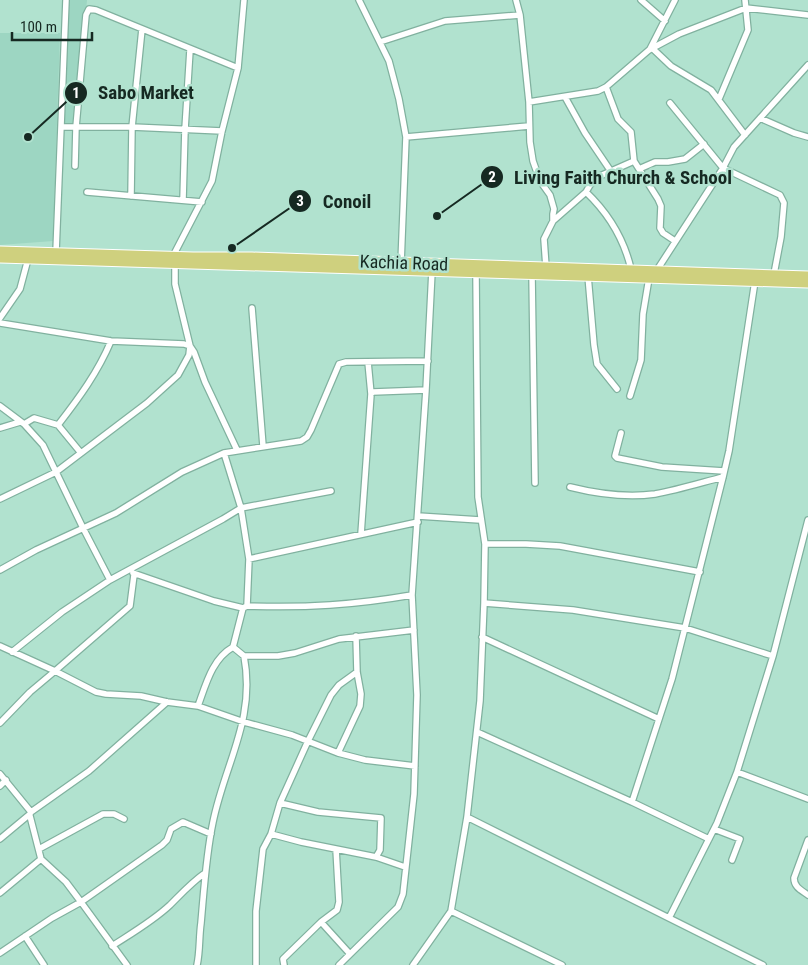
<svg xmlns="http://www.w3.org/2000/svg" width="808" height="965" viewBox="0 0 808 965" font-family="'Roboto Condensed',sans-serif">
<rect width="100%" height="100%" fill="#b1e2cf"/>
<path fill="#9dd6c2" d="M67 0H87L75 126H63Z
M0 33H60L53 241 0 245Z"/>
<g fill="none" stroke-linecap="round" stroke-linejoin="round">
<g stroke="#81b19f" stroke-width="8">
<path id="minor" d="M359 0 389 61 399 99 406 137 401 263
M516 0 520 15 529 102 530 142 533 161 540 181 550 195 554 209 553 214V221L544 239 546 267
M641 0 665 21
M380 42 445 21 520 15
M652 48 671 66 711 90 745 135
M650 49 675 0
M606 87 618 119 631 132 634 161 658 199 661 206 660 228 663 233 675 241
M565 97 585 133 610 170
M719 99 748 30 745 0
M529 102 598 91 606 87 649 50 679 34 746 8 808 15
M670 103 723 168 780 195 784 203 781 237 774 274
M760 118 794 133 808 137
M62 127H132L222 131
M406 137 529 126
M75 166 76 127 86 15 89 9 96 10 238 68
M639 169 655 162H668L685 159 704 144
M87 192 202 202
M586 192C608 213 624 239 631 269
M131 196 132 127 142 29
M183 200 185 129 190 50
M553 221 586 192 590 185 600 176 634 161
M56 252 66 0
M173 256 212 181 222 131 238 68 244 0
M175 264V284L190 346 194 352 205 382 237 450
M657 270 723 168 734 147 808 65
M532 274 535 483
M588 276 594 345 597 364 617 389
M252 308 263 446
M0 318 20 289 28 259
M0 323 111 341 184 344 190 346 189 355 178 375 147 403 56 472 0 499
M368 362 371 394
M630 396 641 360 643 314 649 278
M0 406 24 424 43 445 83 528 110 580
M24 424 34 418 58 425
M0 428 20 422
M621 433 615 456 617 458 662 467 724 471
M81 453 58 425C79 398 98 372 111 341
M224 453 241 508 249 559 247 606
M570 487C598 494 626 498 655 494 678 490 700 483 723 477
M418 516 480 520
M361 534 371 394 373 392 426 390
M485 544H526L560 546 700 572
M249 559 418 522
M0 570 36 550 116 513 182 472 224 453 301 441 307 437 311 430 339 364 346 362 428 361
M133 573 214 601 243 608
M134 575 130 606 55 671 96 692 106 694 141 696 167 702 198 706 244 722 292 735 338 753 365 760 415 766
M484 603 573 610 685 628 773 656
M482 637 659 719
M0 646 55 671 30 692 0 723
M12 652 62 612 110 580 223 519 241 508 331 491
M244 656H278L295 653 339 639 414 630
M198 706C206 684 212 659 233 647L243 608 247 606C306 608 354 605 412 595
M477 732 632 802 709 839
M338 753 360 706 361 694 357 672 356 636
M737 772 808 799
M0 774 31 812 89 771 167 702
M0 786 6 780
M632 802 672 679 723 477 729 451 755 281
M280 803 318 812 381 818 380 850 376 857
M467 817 763 965
M714 829 740 839 732 860
M271 834 301 842 376 857 405 867
M0 839 30 814
M808 840 794 878C794 887 801 890 808 895
M39 849 103 814H114L124 819
M0 893 41 859 30 816
M451 911 562 965
M669 918 717 823 737 772 773 656 808 520
M321 922 350 954
M25 936 44 965
M112 946C132 933 153 921 170 905 182 893 192 882 205 873
M0 953 52 918 81 902 66 882 41 859
M127 965 81 902 162 845 167 840 171 829 183 822 211 834
M197 965C200 952 199 937 201 923 204 890 206 855 213 822 225 763 256 719 244 656L233 647
M256 965V911L263 849 271 834 280 803 308 741 331 695 339 685 357 672
M284 965 283 959 321 922 337 910 339 902 336 849
M339 965 398 907 403 894 414 794 417 695 412 595 426 390 432 271
M413 965 451 911 467 817 480 701 484 603 485 544 478 497 476 273"/>
</g>
<g stroke="#fff" stroke-width="11">
<path id="trunk" d="M0 251 193 257H252L808 276
M0 258 808 283"/>
</g>
<use href="#minor" stroke="#fff" stroke-width="5.5"/>
<use href="#trunk" stroke="#cfd07e" stroke-width="9"/>
</g>
<g text-anchor="middle" stroke-width="5" stroke-linejoin="round" paint-order="stroke">
<g font-size="18" fill="#162922" stroke="#b1e2cf">
<text transform="translate(404 263) rotate(2)" y="6">Kachia Road</text>
</g>
</g>
<path fill="none" stroke="#162922" stroke-width="2" d="M28 137L76 93M437 216L492 177M232 248L300 201"/>
<g fill="#162922" stroke="#b1e2cf" stroke-width="2">
<circle cx="28" cy="137" r="5"/>
<circle cx="437" cy="216" r="5"/>
<circle cx="232" cy="248" r="5"/>
<circle cx="76" cy="93" r="12"/>
<circle cx="492" cy="177" r="12"/>
<circle cx="300" cy="201" r="12"/>
</g>
<g font-size="15" text-anchor="middle" font-weight="bold" fill="#fff">
<text x="76" y="98">1</text>
<text x="492" y="182">2</text>
<text x="300" y="206">3</text>
</g>
<g font-size="19" text-anchor="middle" font-weight="bold" fill="#162922" stroke="#b1e2cf" stroke-width="5" stroke-linejoin="round" paint-order="stroke">
<text x="146" y="99">Sabo Market</text>
<text x="623" y="184">Living Faith Church &amp; School</text>
<text x="347" y="208">Conoil</text>
</g>
<path d="M12 32v8h80v-8" fill="none" stroke="#162922" stroke-width="2.5"/>
<text x="20" y="32" font-size="15" fill="#162922" stroke="#b1e2cf" stroke-width="4" paint-order="stroke">100 m</text>
</svg>
